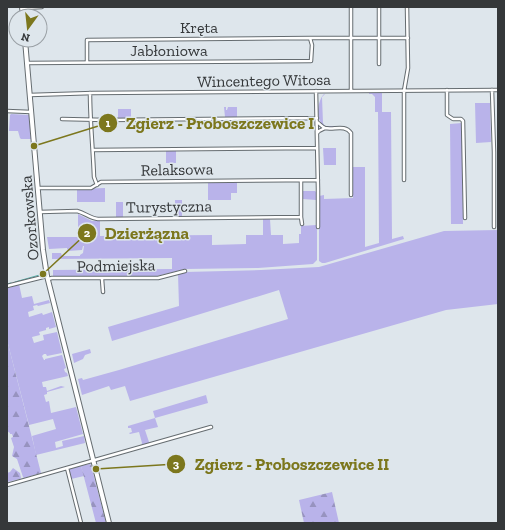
<svg xmlns="http://www.w3.org/2000/svg" width="505" height="530" viewBox="0 0 505 530" font-family="'Zilla Slab',serif">
<defs>
<pattern id="forest-firs" width="22" height="20" patternUnits="userSpaceOnUse"><rect width="22" height="20" fill="#b9b3ea"/><path d="M5 1l3.5 6h-7zM16 11l3.5 6h-7z" fill="#9793bf"/></pattern>
</defs>
<rect width="100%" height="100%" fill="#dee6ec"/>
<path fill="#b9b3ea" d="M369 93H382V112H391L392 239 403 236 404 239 325 263H322L319 261V196L324 195V199L353 198V167H365V247L379 243 378 112H375V97L372 94H369Z
M324 94H325L322 97 323 123 325 126H345C339 127 331 129 325 126 315 122 317 101 324 94Z
M475 103H490L491 142 476 143Z
M224 107H226V110H227L228 107H237V117H225Z
M118 109H131V118H118Z
M11 114 29 115 31 139H21L20 138 18 131H9L10 115Z
M462 123 463 224H451L450 124Z
M323 148H336V165H324Z
M166 151H176V163H166Z
M208 182H237V193H231V200H208Z
M105 188V202H77V189Z
M303 191H315L317 193V260L313 264 258 268 185 269 157 276H53V270L172 269V258L52 259V253H61L62 256H80V255L83 253 84 246H83L82 250 68 251 67 248 49 249 47 237H78V214L92 221H100V236L212 235V245L246 244V235H263V219H270L271 235H283V244L299 243V234H301V226L316 225V200L303 199Z
M175 200H182V216H175Z
M116 202H123V217H116Z
M498 230V304L446 310 130 401 125 386 111 390 109 386 82 395 78 379 82 378 83 380 119 370 288 319 279 290 112 341 108 327 179 306 178 274 185 272 261 270 319 267 444 231Z
M19 284 22 298 32 296 34 304 49 300 50 303 38 306 37 305 33 306 34 310 28 312 29 317 42 313 43 315 52 312 56 327 49 329V327L46 328V330L39 332 40 335 32 337 34 343 44 340 43 335 57 332 62 353 47 356 46 354H44L42 356 44 360H45V359L62 355 66 368 64 369 65 372 67 373 68 376 42 382 43 387H46L47 391 61 386 65 387 47 392V394L44 395 46 402 49 401 51 413 76 407 83 434 55 442 56 448 63 446 62 441 84 436 85 443 36 455 32 436 56 429 53 419 29 425 7 340V288L12 287 13 286Z
M90 349 91 353 85 355 83 359 74 363 72 354Z
M206 395 208 403 155 418 158 427 145 430 149 442 152 443 141 447 142 443 139 432 130 434 129 433 132 432 131 428H128V426L155 418 153 411Z
M81 466 84 476 71 479 69 469Z"/>
<path fill="url(#forest-firs)" d="M7 340 41 473 24 478 23 477 17 459 12 456 14 447 11 438 13 437 12 434H10V433L7 431V422H8L7 417Z
M90 464 91 465 106 523H96L81 466Z
M13 468 20 473 21 478 20 479 7 482V473L10 472Z
M332 492 339 523H304L299 500Z"/>
<g fill="none" stroke-linecap="round" stroke-linejoin="round">
<path stroke="#51b0a6" stroke-width="1" d="M15 282 43 274
M7 284 11 283"/>
<g stroke="#656c70" stroke-width="4.5">
<path id="minor" d="M351 7V91
M379 7V64
M22 8 42 7
M310 38H408
M27 63 311 61 312 45 310 38 87 40V62
M447 90V115L453 119H461L463 121 465 218
M492 90 494 152V227
M316 91 318 189V227
M90 93C90 121 93 149 94 177L97 185
M30 95 93 93 498 90
M7 111 31 112
M62 119 106 120 317 118
M317 122C320 124 322 127 325 128 334 130 345 124 351 133V195
M317 133 319 131 325 128
M93 150 317 148
M404 180V91L408 68 407 7
M301 181V217L302 224
M38 188H91L101 182 318 180
M40 212 77 211C85 213 90 218 98 219L301 217
M48 279 52 278H158L185 271
M102 279 103 292
M7 286 47 276
M67 468 81 523
M7 485 211 427"/>
</g>
<g stroke="#656c70" stroke-width="6">
<path id="primary" d="M22 7 23 16
M25 40 43 250 47 276 109 523"/>
</g>
<use href="#minor" stroke="#fff" stroke-width="2.5"/>
<use href="#primary" stroke="#fff" stroke-width="4"/>
</g>
<g text-anchor="middle" stroke-width="3" stroke-linejoin="round" paint-order="stroke">
<g font-size="16" fill="#35383a" stroke="#dee6ec">
<text x="199" y="33">Kręta</text>
<text x="169" y="56">Jabłoniowa</text>
<text transform="translate(264 80) rotate(-1)" y="6">Wincentego Witosa</text>
<text transform="translate(177 169) rotate(-1)" y="6">Relaksowa</text>
<text transform="translate(169 206) rotate(-1)" y="6">Turystyczna</text>
<text transform="translate(29 218) rotate(-95)" y="6">Ozorkowska</text>
<text transform="translate(116 265) rotate(-1)" y="6">Podmiejska</text>
</g>
</g>
<path fill="none" stroke="#7c771d" stroke-width="1.5" d="M34 146L108 123M43 274L87 233M96 469L176 464"/>
<g fill="#7c771d" stroke="#dee6ec" stroke-width="1.5">
<circle cx="34" cy="146" r="4"/>
<circle cx="43" cy="274" r="4"/>
<circle cx="96" cy="469" r="4"/>
<circle cx="108" cy="123" r="10"/>
<circle cx="87" cy="233" r="10"/>
<circle cx="176" cy="464" r="10"/>
</g>
<g font-size="12" text-anchor="middle" font-weight="bold" fill="#fff">
<text x="108" y="127">1</text>
<text x="87" y="237">2</text>
<text x="176" y="468">3</text>
</g>
<g font-size="17" text-anchor="middle" font-weight="bold" fill="#7c771d" stroke="#dee6ec" stroke-width="3" stroke-linejoin="round" paint-order="stroke">
<text x="220" y="129">Zgierz - Proboszczewice I</text>
<text x="147" y="239">Dzierżązna</text>
<text x="292" y="470">Zgierz - Proboszczewice II</text>
</g>
<rect width="505" height="530" fill="none" stroke="#35383a" stroke-width="16"/>
<g transform="translate(28 28) rotate(195)"><circle r="19" fill="#dee6ec" stroke="#9aa0a5"/>
<path d="M0-3L7 15L0 10L-7 15Z" fill="#7c771d"/>
<text y="-6" font-size="11" font-weight="bold" text-anchor="middle" fill="#35383a">N</text>
</g>
</svg>
